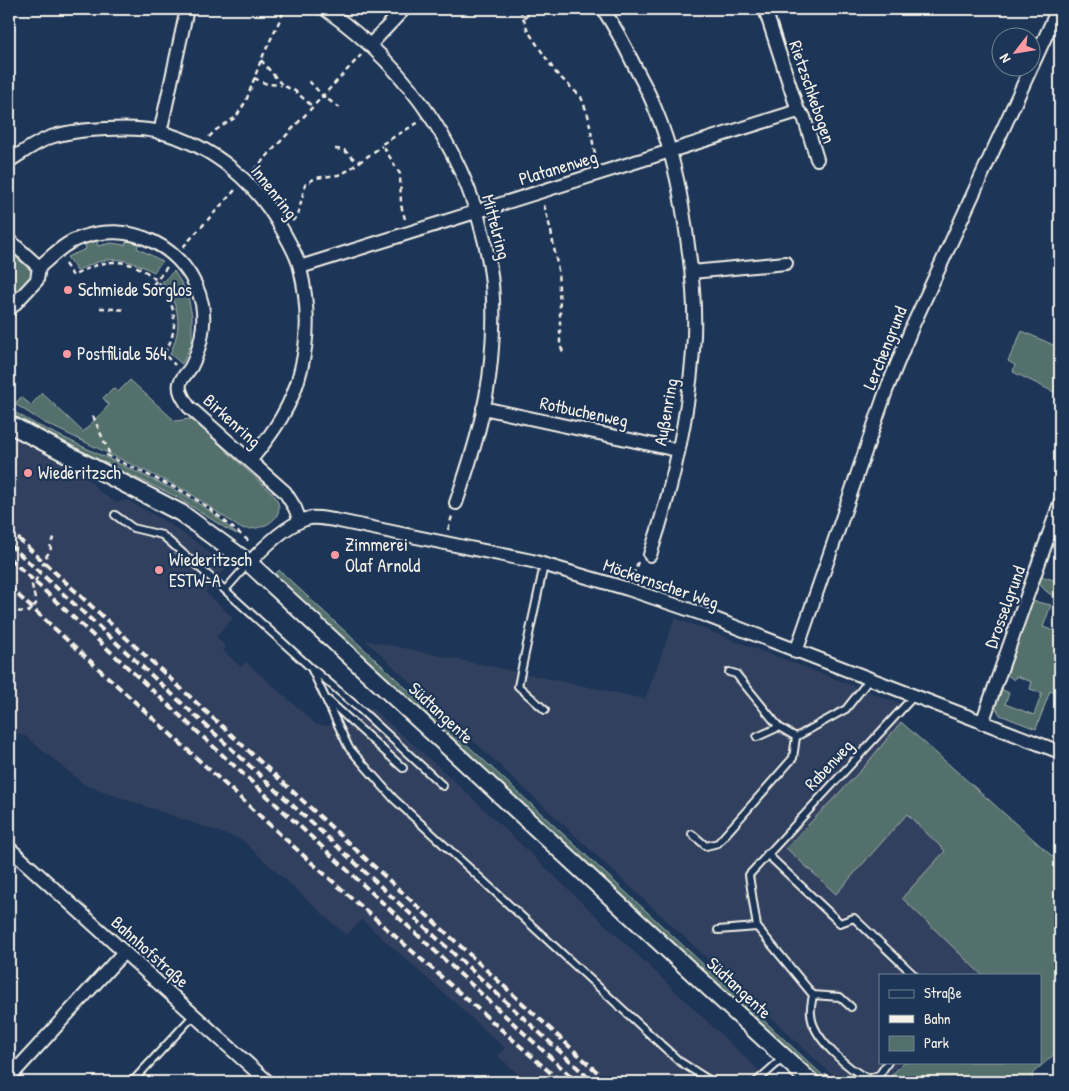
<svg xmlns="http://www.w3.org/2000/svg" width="1069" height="1091" viewBox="0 0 1069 1091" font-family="'Patrick Hand',sans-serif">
<rect width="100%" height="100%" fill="#1d3557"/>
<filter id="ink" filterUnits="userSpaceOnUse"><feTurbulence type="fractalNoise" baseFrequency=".02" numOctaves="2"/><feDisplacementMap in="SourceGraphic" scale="10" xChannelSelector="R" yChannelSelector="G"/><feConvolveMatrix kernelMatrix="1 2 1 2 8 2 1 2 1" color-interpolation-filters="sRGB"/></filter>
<g filter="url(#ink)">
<path fill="#32415e" d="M9 434 88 479 99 491 116 503 127 500 163 520 199 544 227 568 205 592 233 618 216 637 226 647 223 651 241 667 246 662 317 725 350 727 371 707 451 778 771 1082H527L498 1056 505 1048 362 920 346 935 242 840 85 785 25 736 9 732Z
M675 618 906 706 896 718 996 805V975H880V1062H901L882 1082H840L365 640 645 699Z"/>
<path fill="#536f6c" stroke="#a4b0aa" d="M96 240 98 246 111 243 125 245 127 240 139 242 137 248 162 261 154 272C123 256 107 255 77 271L67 257 86 249 85 244Z
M9 251 32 272 30 278 9 302Z
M174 271 187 292 192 316V342L182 364 170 354C183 325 180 307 162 282Z
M1022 331 1060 348V395L1013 372 1015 365 1008 361Z
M130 380 175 421 190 419 195 422 274 495C291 518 260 533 240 528L187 491 43 422 15 404 21 397 31 405 42 393 83 432 109 405 103 398 113 388 118 392Z
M9 409 37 425 185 495 210 511 237 534 225 528 177 497 33 429 9 414Z
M279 570 830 1082H823L275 575Z
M1041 576 1060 582V596L1055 594 1054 597 1046 591 1038 583Z
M1032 601 1051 605 1043 627 1060 633V695L1050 691 1036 729 1000 715 995 706 1001 689 1009 693 1005 704 1034 715 1042 693 1030 689 1032 682 1016 676 1014 680 1006 674Z
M901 722 1060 863V1049L1032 1074 1034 1082H885L904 1062H1040V975H982L902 898 945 851 907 814 836 894 786 848 864 767Z"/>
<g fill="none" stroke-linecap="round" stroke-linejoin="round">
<g stroke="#f4f1e8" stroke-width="10">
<path id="service" d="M115 515 133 528 162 535 225 590
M248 564 225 590 311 668 349 748 394 799 679 1061 712 1082
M544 565 518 686 545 710
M314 670 362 711 443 786
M729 672 736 674 779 727
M328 700 403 768
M757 737 779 727 796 737
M692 834 706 846 718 843 793 758 796 737 846 709 869 680
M767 854 840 923 854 918 914 975
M718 930 757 927
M813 995C812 1001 810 1008 811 1014 812 1038 849 1070 869 1079L880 1074 888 1062
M851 1007 840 997 813 995 757 927 749 875 913 697
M132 1082 194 1015
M756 1082 783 1058"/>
</g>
<g stroke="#f4f1e8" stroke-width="16">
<path id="minor" d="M325 9C412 70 470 158 489 262 495 294 494 328 491 360 487 409 472 456 456 503
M603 9C615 27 625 46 634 65 641 79 649 92 654 106 674 152 683 204 689 253 693 281 695 309 694 336 690 409 673 486 650 555
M765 9 798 111 804 117 817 159
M370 45 404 9
M1032 66 1058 9
M160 133 187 9
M9 161C22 153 36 142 51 137 69 131 89 130 107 129 125 128 143 128 160 132 214 146 256 182 283 231 289 242 297 255 300 268 308 301 309 337 301 369 293 405 273 433 250 461
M9 240 39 267
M300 267 798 111
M692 272 786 263
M9 310 37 280 39 267C50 258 62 245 75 240 129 217 189 247 202 304 206 325 200 349 191 367 188 372 182 377 180 383 178 392 184 399 189 407L285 492 295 508 300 521
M483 408 677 450
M249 563C263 548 289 522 310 518 318 517 326 519 334 520L532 561 628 589 702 614 1060 752
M796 652 886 391 913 325 1031 68
M982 723 1060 503
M9 848 268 1082
M9 1078 124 952"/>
</g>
<g stroke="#f4f1e8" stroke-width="20">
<path id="tertiary" d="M9 424 181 513 249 563 811 1082"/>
</g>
<path stroke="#f4f1e8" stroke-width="2.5" stroke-dasharray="5 4" stroke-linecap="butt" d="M520 9 528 31 556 73 581 97 588 115 596 160
M524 17 540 9
M261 60 282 85 295 91 313 107
M254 78 267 84 282 85
M309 81 323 96 340 108
M209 137 216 130 236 117 246 101 261 60 285 9
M335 149 344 150 354 159 360 161
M254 170 361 55
M544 205 551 231 558 270 560 308V346L565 355
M405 219 401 205 400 174 382 144 419 122
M292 221 298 215 305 185 315 178 338 175 347 171 382 146
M183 247 235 190
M65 264 73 276C86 269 98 263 113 262 150 261 183 300 172 336 171 342 167 348 164 354L175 365
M153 285 167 267
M100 308 127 310
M93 416 110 455
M106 455 186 493 210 509 250 542
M448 530 452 516
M633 575 638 562
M9 611 28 612 36 604 32 585 36 580 47 555 51 551 50 543 55 537
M825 1074 834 1082"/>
<use href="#service" stroke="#1d3557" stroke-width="6"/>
<use href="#minor" stroke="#1d3557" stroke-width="12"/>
<use href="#tertiary" stroke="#1d3557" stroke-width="16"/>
<path stroke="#f4f1e8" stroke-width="4" stroke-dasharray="8 4" stroke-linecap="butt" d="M9 530 608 1082
M9 544 593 1082
M9 558 577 1082
M9 587 304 856 561 1082"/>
</g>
</g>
<g fill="#ff9aa2" stroke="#1d3557" stroke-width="2">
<circle cx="68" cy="290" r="5"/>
<circle cx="67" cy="354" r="5"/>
<circle cx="28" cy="473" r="5"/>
<circle cx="335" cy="555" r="5"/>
<circle cx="159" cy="570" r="5"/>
</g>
<g text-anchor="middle" stroke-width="4.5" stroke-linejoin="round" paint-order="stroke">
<g font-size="18" fill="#f4f1e8" stroke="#1d3557">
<text transform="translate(812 92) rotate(71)" y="6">Rietzschkebogen</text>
<text transform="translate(558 168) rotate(-17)" y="6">Platanenweg</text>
<text transform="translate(274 192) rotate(52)" y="6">Innenring</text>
<text transform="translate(496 227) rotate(75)" y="6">Mittelring</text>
<text transform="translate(885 348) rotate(-68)" y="6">Lerchengrund</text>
<text transform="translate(584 412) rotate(12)" y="6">Rotbuchenweg</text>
<text transform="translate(666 412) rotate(-80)" y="6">Außenring</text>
<text transform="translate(232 421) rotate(42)" y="6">Birkenring</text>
<text transform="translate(661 584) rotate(19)" y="6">Möckernscher Weg</text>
<text transform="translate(1005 607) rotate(-70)" y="6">Drosselgrund</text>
<text transform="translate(441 713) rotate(43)" y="6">Südtangente</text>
<text transform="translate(829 765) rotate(-47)" y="6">Rabenweg</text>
<text transform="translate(150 952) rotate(42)" y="6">Bahnhofstraße</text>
<text transform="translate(739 988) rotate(43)" y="6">Südtangente</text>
</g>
<g font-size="18" fill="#f4f1e8" stroke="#1d3557" text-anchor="start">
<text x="78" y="296">Schmiede Sorglos</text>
<text x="77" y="360">Postfiliale 564</text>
<text x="38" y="479">Wiederitzsch</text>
<text x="345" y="551">Zimmerei<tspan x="345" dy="21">Olaf Arnold</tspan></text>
<text x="169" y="566">Wiederitzsch<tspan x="169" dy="21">ESTW-A</tspan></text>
</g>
</g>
<rect width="1069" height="1091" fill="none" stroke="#1d3557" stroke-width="30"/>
<rect x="15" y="15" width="1039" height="1061" fill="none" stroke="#f4f1e8" stroke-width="2" filter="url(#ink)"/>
<rect x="879" y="974" width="162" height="90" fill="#1d3557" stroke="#738091"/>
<rect x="889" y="990" width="25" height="8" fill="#1d3557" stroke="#738091"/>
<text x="924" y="998" font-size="15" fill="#f4f1e8">Straße</text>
<rect x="889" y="1015" width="25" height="8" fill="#f4f1e8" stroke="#738091"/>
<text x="924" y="1024" font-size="15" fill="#f4f1e8">Bahn</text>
<rect x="889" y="1036" width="25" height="15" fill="#536f6c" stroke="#738091"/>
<text x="924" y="1048" font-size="15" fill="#f4f1e8">Park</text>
<g transform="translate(1016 52) rotate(239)"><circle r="24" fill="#1d3557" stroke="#738091"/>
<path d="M0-4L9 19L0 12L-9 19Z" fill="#ff9aa2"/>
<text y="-8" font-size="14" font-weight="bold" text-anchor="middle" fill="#f4f1e8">N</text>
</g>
</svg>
